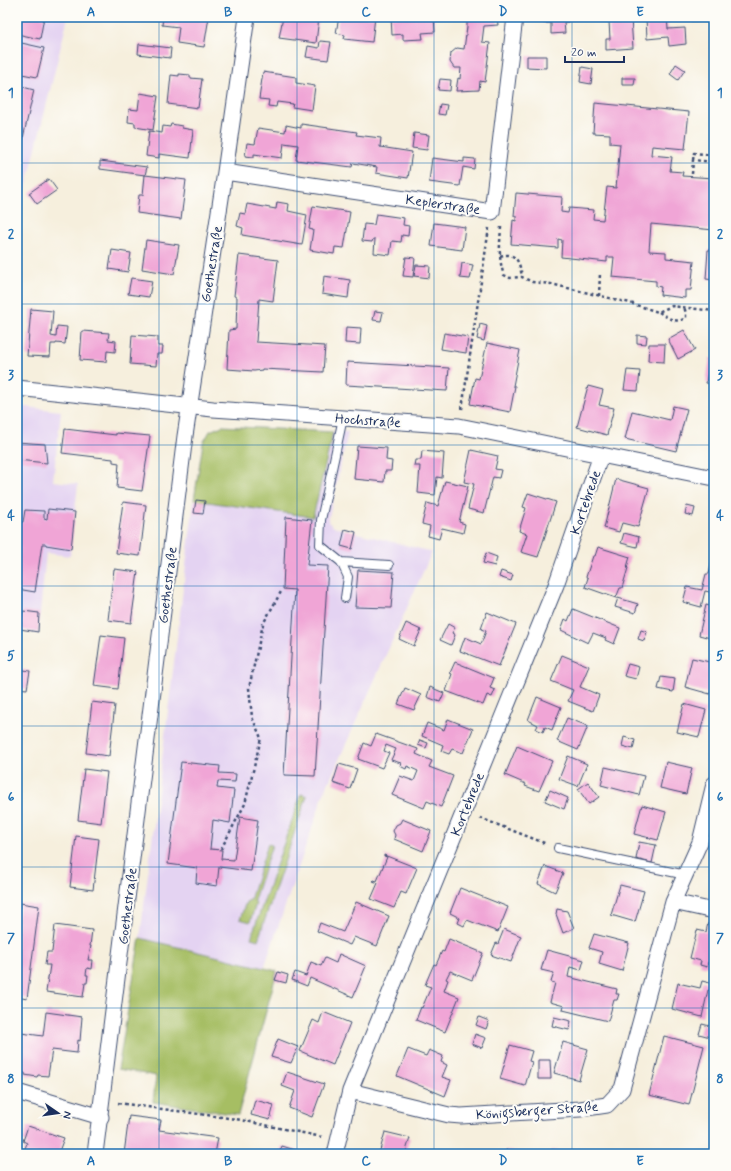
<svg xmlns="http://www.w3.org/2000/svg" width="731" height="1171" viewBox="0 0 731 1171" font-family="Mynerve,sans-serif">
<rect width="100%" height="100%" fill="#fdfcf7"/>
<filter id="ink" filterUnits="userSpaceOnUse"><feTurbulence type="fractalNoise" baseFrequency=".025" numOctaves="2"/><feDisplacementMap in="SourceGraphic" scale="8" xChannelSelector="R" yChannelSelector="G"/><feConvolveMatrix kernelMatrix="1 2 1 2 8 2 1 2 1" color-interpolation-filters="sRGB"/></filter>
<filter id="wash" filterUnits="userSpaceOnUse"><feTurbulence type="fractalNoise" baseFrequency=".012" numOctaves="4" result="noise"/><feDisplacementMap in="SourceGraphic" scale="16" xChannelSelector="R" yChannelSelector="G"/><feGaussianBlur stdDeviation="0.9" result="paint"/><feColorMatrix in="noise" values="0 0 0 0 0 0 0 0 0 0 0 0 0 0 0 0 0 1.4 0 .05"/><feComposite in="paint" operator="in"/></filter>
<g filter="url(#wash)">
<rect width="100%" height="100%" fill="#f6efdd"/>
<path fill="#e4d3f2" d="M17 17H68L17 225Z
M17 406 61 411 53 481 78 484 70 556 46 553 38 633 17 629Z
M222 426 348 432 328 522 334 527 432 552 324 793 264 968 140 938 194 500 203 443 210 431Z"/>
<path fill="#a6be64" stroke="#607661" d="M222 426 333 432 313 517 194 500 203 443 210 431Z
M301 794 307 796 258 940 251 938Z
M268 844 272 845 254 900 256 904 250 922 240 919 246 902 250 900Z
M140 938 277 971 238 1115 153 1102 156 1076 118 1069Z"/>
<g id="blocks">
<path fill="#f0a5d6" d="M17 17H44L40 39 17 34Z
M163 17H209L204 47 177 43 179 27 162 25Z
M283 17H319L316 43 279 38Z
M339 17H375L372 42 344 39 345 35 336 33Z
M391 17H434L435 32 422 33 423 39 403 40V34L392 35Z
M467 17H497L498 25 484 26 482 42 490 43 485 82 480 81 479 90 456 91 458 78 460 79 461 68H454L450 62 451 53 457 48 464 49 467 27Z
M543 17H568V22H564L565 33 551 34V23H543Z
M596 17 631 18 633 48 606 50V39H610L609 21H596Z
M646 17H667L668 29 685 28 686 44 669 46 668 37 647 39Z
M690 17H714V20L691 21Z
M320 41 331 42 328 60 306 57 308 46 319 48Z
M17 42 44 48 37 77 17 73Z
M139 44 171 48 170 58 138 54Z
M527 56H546V68L527 67Z
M676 64 685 70 678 80 670 74Z
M582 67 593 69 591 84 580 82Z
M263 72 296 77V83L315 86 312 110 292 107 293 104 277 102 276 107 268 106 269 100 259 99Z
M179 74 190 75V78L202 79 198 108 168 104 171 75 179 76Z
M622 78H635L634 85H622Z
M17 79 22 80 18 100H17Z
M440 79 451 80 450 91 438 90Z
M23 87 34 90 21 147 17 146V114Z
M140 93 158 96 153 130 135 127V123L128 122 129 109 138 110Z
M595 103 689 112 685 149 652 146 651 155 672 157 670 171 683 172 682 176 714 178V230L651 224 649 251 666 252V258L694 261 691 290H685V298L660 295 661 287 656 286V281L612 277 614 257H607V262L561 257 562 240 558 239V248L511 244 513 220 516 221V216H514L516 193 562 197 561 212 568 213 569 208 594 210 593 219 603 220 607 187 616 188 620 144 610 143V134L593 133Z
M440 104 447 105 445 115 438 114Z
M171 124 182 126V128L193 130 190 158 159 154V158L146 156 149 131 162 133 163 126 170 127Z
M301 124 357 132 356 135 381 138 380 147 412 152 408 178 376 173 377 167 353 163 352 167 296 160 298 145 284 143 282 158 254 154V157L245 156 247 143 255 144 258 128 285 132 286 125 301 128Z
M414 133 429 135 427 150 412 148Z
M432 158 464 162V158L475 159 474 169 463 167 460 186 429 182Z
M100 161 147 167 145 175 186 180 181 219 137 213 139 195H143L145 175 100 169Z
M49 179 57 190 37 204 29 193Z
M277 202 289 204 288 211 307 215 302 245 242 235 243 228 237 226 240 213 245 214 247 204 276 209Z
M313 206 350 212 344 248 335 247 334 254 310 250 313 230 309 229Z
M376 214 404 218 403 225 409 226 408 236 402 235 401 242 392 241 390 255 374 253 375 239H373L372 242 362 241 364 224 374 225Z
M434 223 465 227 462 250 431 246Z
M146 240 179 245 174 274 142 269Z
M112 250 131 253 128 272 109 269Z
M708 250H714V280L706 279Z
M239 255 278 260 273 301 259 299 256 342 325 346 323 372 262 369V370L254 371 227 369 229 330 236 329 237 297 234 296Z
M406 257 415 258 413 277 403 276Z
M462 263 473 265 470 279 460 278Z
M416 265 430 266 429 278 414 276Z
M324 276 350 280 348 298 322 294Z
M131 278 152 281 149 297 128 294Z
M31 309 53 311 51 336 56 337 57 326 67 327 65 344 56 343V344H51L50 357 27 356Z
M375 311 383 312 381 321 373 320Z
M480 324 487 326 484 341 477 339Z
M346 327 361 328 360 344 345 343Z
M684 330 695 350 678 359 668 339Z
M82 331 109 333 108 340 116 341 115 352 107 351 106 362 80 360Z
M444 333 468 337 466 353 441 349Z
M132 335 158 337V346H163L162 354H157L156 366 130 364Z
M637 335 647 336 646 344 637 343Z
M487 343 520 350 513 386H515L510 412 470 404 475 378 479 379Z
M649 344H665L664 362 648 361Z
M710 358 714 359V384L706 383Z
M347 362 449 368 447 391 346 385Z
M627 370 640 371 638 391 624 390Z
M588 386 603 390 599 405 614 408 607 435 577 427Z
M673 406 687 409 676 451 625 439 632 411 670 420Z
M65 429 116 435V433L150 436 142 491 117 488 119 463 113 462V459L62 453Z
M17 442 45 444 47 463 17 460Z
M357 446 387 448 386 460 392 461 391 471H385L384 482 354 479Z
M471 450 498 456 495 469 501 470 499 478 493 477 484 513 468 509 474 484 464 482Z
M422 451 444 453 442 478 437 477 435 495 418 493 420 466H414L415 460H421Z
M616 479 649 488 638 527 622 523 619 532 604 528Z
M445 481 468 486 459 522 465 524 463 533 442 528 439 539 428 536 430 526 422 524 427 503 438 506Z
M528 493 556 502 538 557 521 552 527 534 519 531 526 508 523 507Z
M196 500 205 501 203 514 194 513Z
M123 502 146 505 140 556 116 553Z
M687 506 695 508 693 516 685 514Z
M48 509 75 512 71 549 46 545V544H42L35 592 17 589V522H23L25 510 44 511V518L47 519Z
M286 517 312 520 307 565 328 566 315 776 284 775 295 590 283 589Z
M345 529 356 532 352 549 341 546Z
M624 533 639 537 637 547 621 543Z
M598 547 630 557 627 567 628 568 622 588H620L616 598 585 587 588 578 586 577 593 556H595Z
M486 553 497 557 495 566 483 563Z
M713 555 714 593 705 591 701 607 683 602 687 587 702 590 706 574H709Z
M114 569 138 572 131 623 108 620Z
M358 570 394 572 391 608 355 607Z
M501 571 513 575 511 581 499 577Z
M618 598 638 604 635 613 615 607Z
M706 605 714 607V639L699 635Z
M573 609 620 628 614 644 605 640 606 638 593 633 588 643 561 630 565 619 568 621Z
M23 611 39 613 38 632 20 629Z
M487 612 516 624 499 666 460 651 465 637 481 644 486 631 481 629Z
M406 623 421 630 414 646 399 639Z
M448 624 455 628 452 633 455 635 451 645 440 640Z
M641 630 647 632 644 641 638 639Z
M101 635 124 638 118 689 94 686Z
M562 655 589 666 580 687 599 695 593 711 568 701 573 690 551 681Z
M692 658 714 663V678L710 694 685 687Z
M455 662 494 678 490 688 495 690 492 697 487 695 483 705 446 691 452 674 450 673Z
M628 664 639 667 636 679 624 676Z
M17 669 30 671 27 689 17 688Z
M661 677 675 679 673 692 658 689Z
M430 687 444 693 440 702 427 697Z
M405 688 421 695 414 710 398 704Z
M537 697 561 707 552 730 545 727 543 732 536 729 538 725 528 720Z
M92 702 115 705 109 756 86 753Z
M684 704 706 710 699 737 677 732Z
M567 718 588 726 578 750 557 741Z
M448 719 473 729 463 753 452 749 449 754 441 751 443 745 422 736 427 723 444 730Z
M376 734 418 749 416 754 432 761 429 767 453 776 441 807 427 801 424 808 392 795 400 776 414 781 418 771 407 766 406 769 400 766 401 763 391 760 396 749 386 745 384 751 389 753 382 768 358 759 364 743 371 746Z
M624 737 635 740 633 749 622 746Z
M420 740 428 743 426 748 418 745Z
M517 746 552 761 539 791 525 786 526 784 505 775Z
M568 756 587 764 578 786 559 779Z
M181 762 220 766 219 773 236 774 235 782 218 781 217 788 234 790 230 823 213 820 210 849 222 850 221 859 234 860 240 817 258 820 251 871 219 867 217 886 196 883 197 868 168 864Z
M666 762 692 768 686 794 660 788Z
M339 764 357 769 350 789 333 783Z
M605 767 644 776 639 795 601 785Z
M84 769 107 772 101 823 78 820Z
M588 782 599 797 589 804 578 789Z
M550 790 568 798 564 809 545 801Z
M642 805 666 812 658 840 634 834Z
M402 819 431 831 423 851 394 839 395 835 393 831 396 825 400 823Z
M76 836 99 839 93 890 70 887Z
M639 842 656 845 652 863 636 859Z
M384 855 417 868 406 894 401 892 394 908 371 899 378 883 373 881 374 880 377 881 387 857 384 856Z
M545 866 563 873 555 892 538 884Z
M714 884V895L711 894Z
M620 885 644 891 635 922 611 915Z
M460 888 508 907 498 932 467 920 464 926 458 923 460 918 450 913Z
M356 902 389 916 377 946 354 937 350 945 317 931 320 923 343 932Z
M20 903 39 906 27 999 17 997V927Z
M557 909 567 911 574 928 563 933 556 914Z
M708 923 714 925V964L708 962 707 967 700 965 701 961 690 958 697 930 706 932Z
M55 925 92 930 90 946H91L88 960H93L92 969 87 968 86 975H88L87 983H85L83 997 46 992 50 965H45L47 952H52Z
M504 929 521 936 511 962 491 955 496 943 498 944Z
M594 934 629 943 622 971 599 964 602 952 589 948Z
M449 939 483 953 472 980 450 971 446 979 448 980 444 991 459 997 445 1032 416 1020 421 1007 422 1008 431 987 425 985 430 973 434 964 436 965 442 951 444 952Z
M547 950 584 960 581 970 570 967 568 977 617 989 616 994H619L617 1000H614L608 1021 563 1010 564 1006 550 1002 555 983 551 982 554 973 541 970Z
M339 954 366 966 353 997 310 978 307 986 292 980 295 972 306 976 311 962 321 966 325 958 336 963Z
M278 972 288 975 286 983 275 980Z
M702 981 714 984 712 991 708 990 702 1017 672 1009 678 983 700 988Z
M46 1012 82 1017 80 1041 78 1040 77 1053 52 1050 48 1076 38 1075 37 1077 25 1075V1073L17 1072V1047L19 1048 21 1033 43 1036Z
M323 1012 350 1023 333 1065 300 1051 313 1020 319 1023Z
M479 1017 489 1021 486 1029 476 1025Z
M554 1017 571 1021 569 1030 552 1026Z
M702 1024 714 1027V1038L699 1034Z
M475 1034 486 1038 482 1048 472 1044Z
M664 1036 704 1046 689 1105 649 1095Z
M278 1039 298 1047 291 1063 271 1057Z
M563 1042 588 1049 579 1080 554 1073Z
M510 1045 532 1051 529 1061 532 1062 525 1086 500 1079Z
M408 1049 426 1056 429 1050 443 1056 441 1062 447 1065 442 1077 451 1080 445 1096 397 1076Z
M538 1060H550L551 1079H538Z
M287 1072 324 1084 312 1117 289 1108 295 1091 282 1086Z
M255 1100 274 1105 270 1120 251 1115Z
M129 1116 161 1120 159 1130 218 1138 215 1154H124Z
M28 1126 64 1138 58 1154H23L27 1143 23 1141Z
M385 1132 410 1138 405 1154H379Z
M282 1146 305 1153 304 1154H279Z
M506 1150 529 1153V1154H505Z
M551 1150 574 1153V1154H551Z"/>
</g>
</g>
<g filter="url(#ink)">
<use href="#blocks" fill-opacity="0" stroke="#3c4c71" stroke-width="1"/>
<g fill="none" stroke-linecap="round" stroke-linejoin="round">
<g stroke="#3c4c71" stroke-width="10">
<path id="service" d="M343 418 321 520 320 545 341 562 348 577 345 598
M341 562 389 565
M558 848 686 875"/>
</g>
<g stroke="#3c4c71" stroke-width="17">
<path id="minor" d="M225 172 492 212 515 17
M17 388 213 409 459 426 714 478
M673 902 714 911
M350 1091 449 1115 461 1116 580 1109 607 1105 622 1089 673 902 700 842 714 784
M17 1092 101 1117
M95 1154 185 436 225 172 247 17
M335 1154 350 1091 556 585 601 455"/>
</g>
<path stroke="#3c4c71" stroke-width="2.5" stroke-dasharray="3 3" stroke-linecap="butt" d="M693 160 694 153 714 155
M692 174 693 160 714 162
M501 227C500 243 498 259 504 275L510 278 522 277 532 282 551 284 630 303 658 312 672 306 714 311
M500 256C517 251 520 264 522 277
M599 296 600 273
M659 312C668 318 676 324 686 318V313L684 307
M462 409 489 228
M480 818 547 844
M221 849 245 804 261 738 252 717 249 688 263 624 282 590
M118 1103 236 1119 322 1137"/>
<use href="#service" stroke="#fff" stroke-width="8"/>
<use href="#minor" stroke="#fff" stroke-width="15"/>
</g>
</g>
<path fill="none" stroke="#1f6fb2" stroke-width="1" stroke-opacity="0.55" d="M159 17V1154M297 17V1154M434 17V1154M572 17V1154M17 163H714M17 304H714M17 445H714M17 586H714M17 726H714M17 867H714M17 1008H714"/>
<g text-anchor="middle" stroke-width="4" stroke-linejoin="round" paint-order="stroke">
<g font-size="14" fill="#1b2f5e" stroke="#fdfcf7">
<text transform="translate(443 204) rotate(8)" y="5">Keplerstraße</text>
<text transform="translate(211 264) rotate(-81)" y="5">Goethestraße</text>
<text transform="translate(368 420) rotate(4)" y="5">Hochstraße</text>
<text transform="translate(585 502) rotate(-71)" y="5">Kortebrede</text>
<text transform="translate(167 585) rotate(-83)" y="5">Goethestraße</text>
<text transform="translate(467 804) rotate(-68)" y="5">Kortebrede</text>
<text transform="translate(127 906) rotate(-83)" y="5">Goethestraße</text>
<text transform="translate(537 1110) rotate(-4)" y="5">Königsberger Straße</text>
</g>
</g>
<rect width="731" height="1171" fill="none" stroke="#fdfcf7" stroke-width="44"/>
<g transform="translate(58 1113) rotate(103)" stroke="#fdfcf7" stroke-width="3" paint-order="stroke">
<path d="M0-3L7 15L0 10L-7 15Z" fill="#1b2f5e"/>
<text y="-6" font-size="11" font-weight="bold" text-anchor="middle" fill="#1b2f5e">N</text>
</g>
<path d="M565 56v6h59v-6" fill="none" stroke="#1b2f5e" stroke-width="2"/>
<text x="571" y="56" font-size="12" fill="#1b2f5e" stroke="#fdfcf7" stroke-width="3" paint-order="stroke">20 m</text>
<rect x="22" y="22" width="687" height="1127" fill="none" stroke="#1f6fb2" stroke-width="1.5"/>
<g font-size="13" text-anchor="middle" font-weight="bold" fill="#1f6fb2">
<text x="91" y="16">A</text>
<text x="228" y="16">B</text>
<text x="366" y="16">C</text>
<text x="503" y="16">D</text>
<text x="640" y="16">E</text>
<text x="11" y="97">1</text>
<text x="720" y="97">1</text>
<text x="11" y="238">2</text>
<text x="720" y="238">2</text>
<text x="11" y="379">3</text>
<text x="720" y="379">3</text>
<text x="11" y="520">4</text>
<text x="720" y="520">4</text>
<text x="11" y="660">5</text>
<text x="720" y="660">5</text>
<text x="11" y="801">6</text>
<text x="720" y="801">6</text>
<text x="11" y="942">7</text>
<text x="720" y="942">7</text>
<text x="11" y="1083">8</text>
<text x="720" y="1083">8</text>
<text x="91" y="1165">A</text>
<text x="228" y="1165">B</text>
<text x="366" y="1165">C</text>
<text x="503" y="1165">D</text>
<text x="640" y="1165">E</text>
</g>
</svg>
